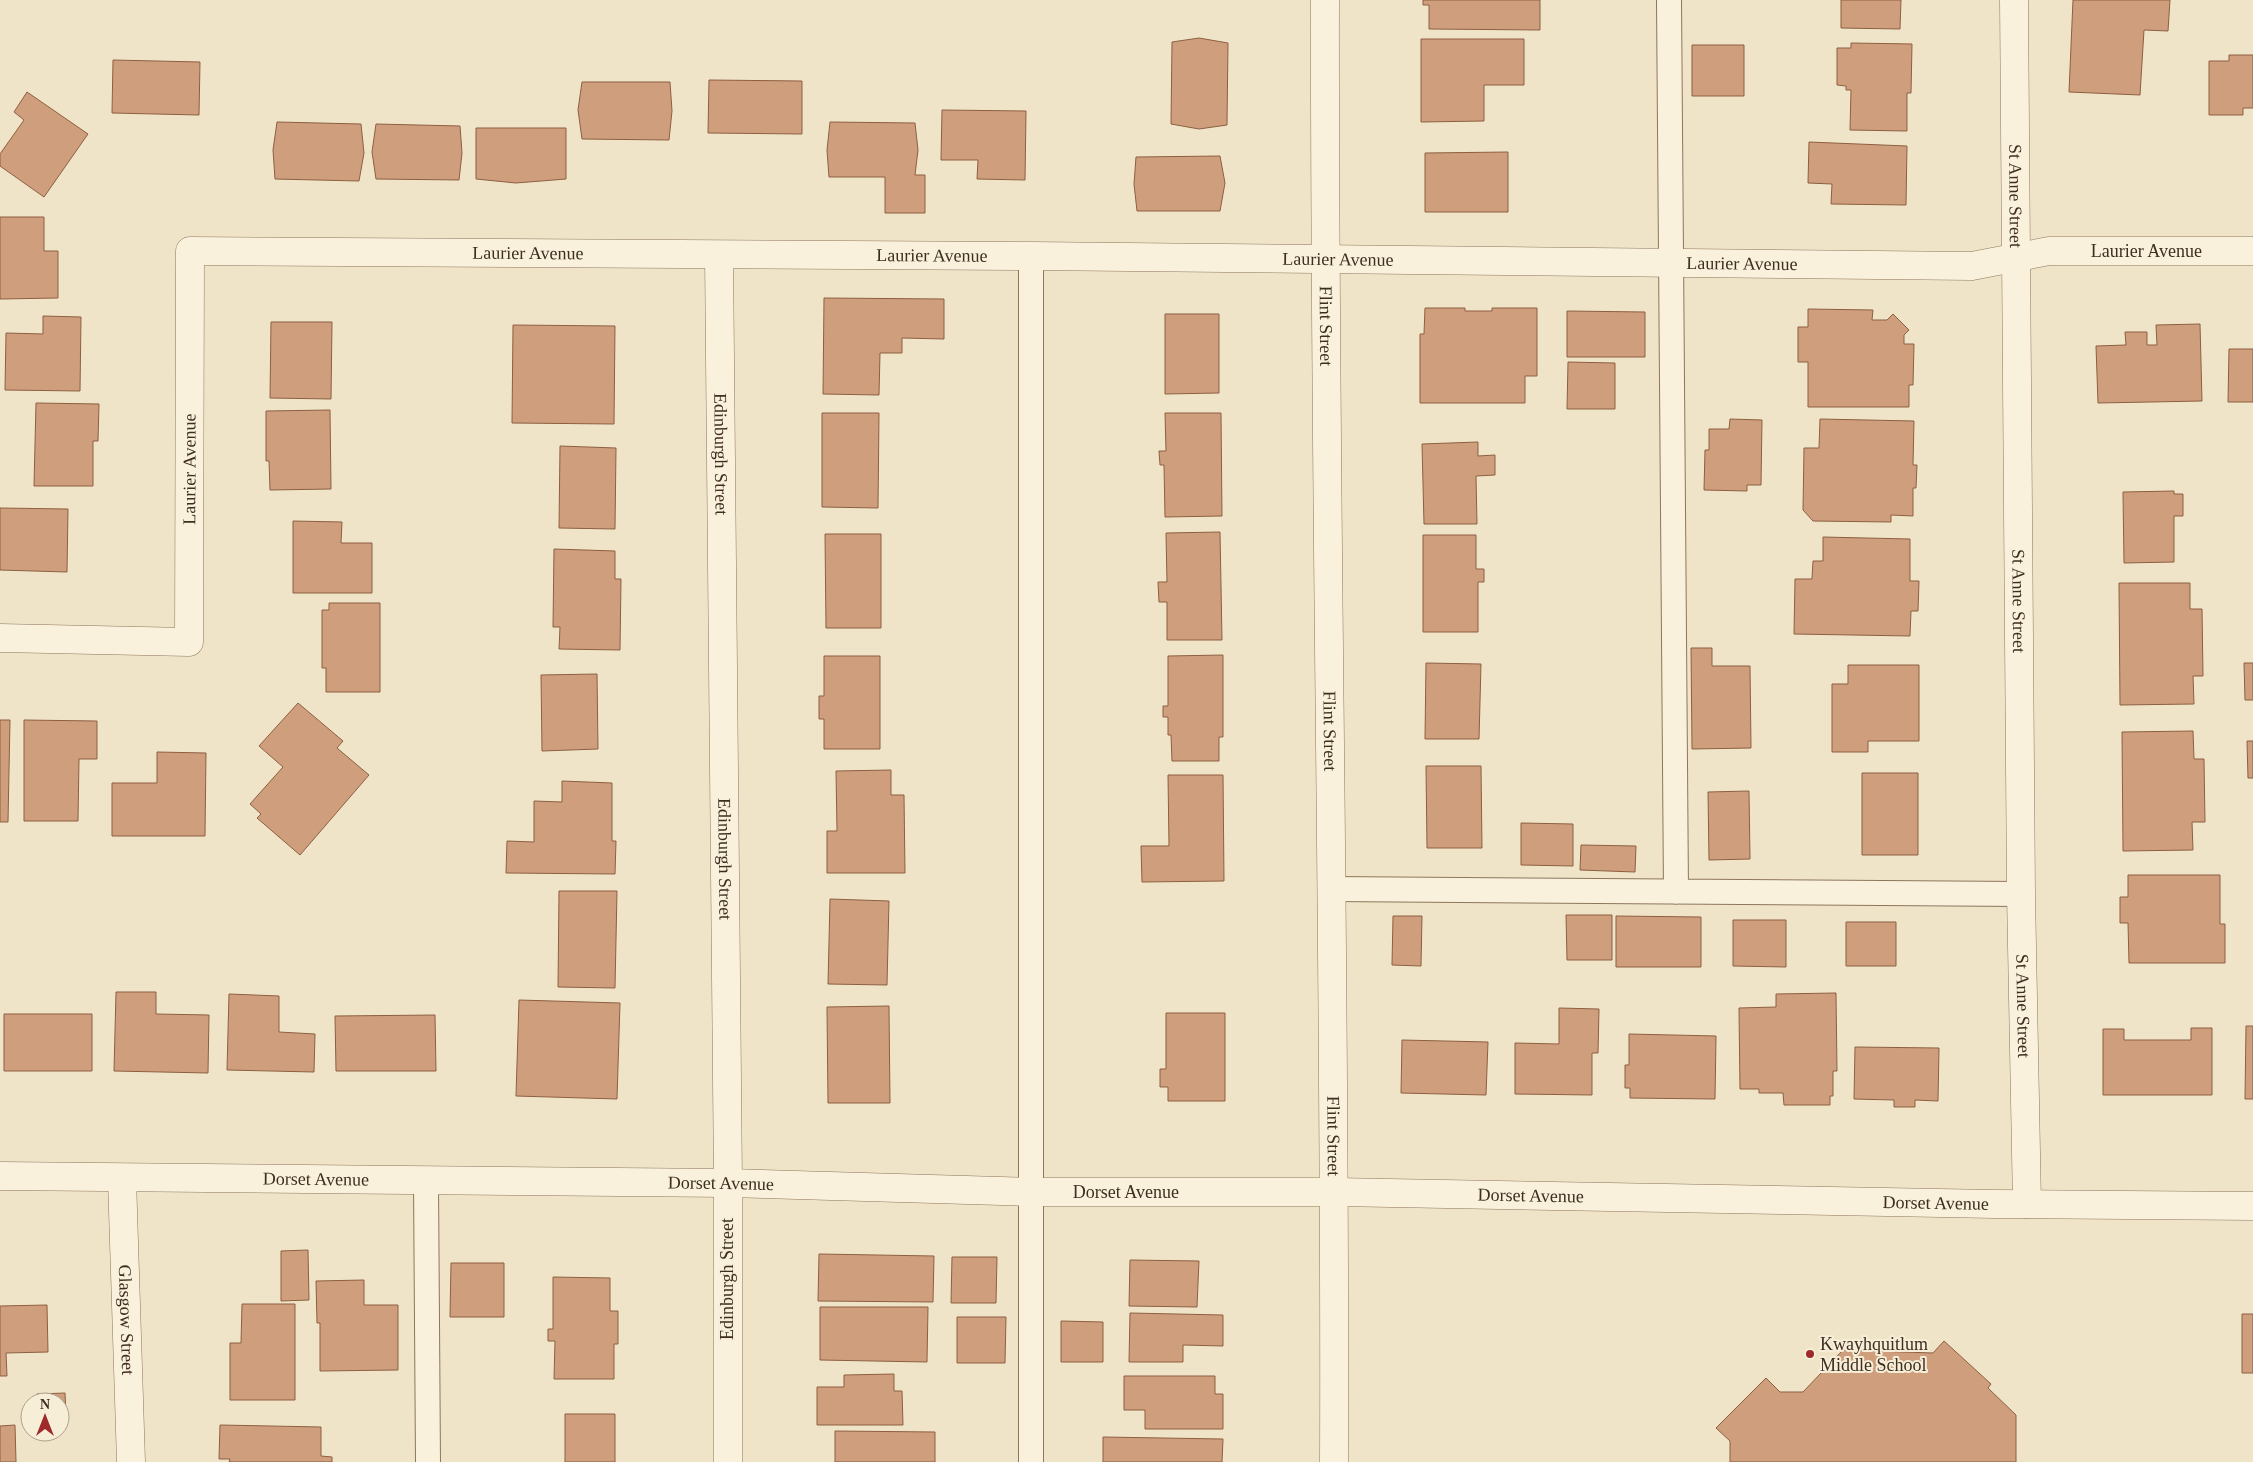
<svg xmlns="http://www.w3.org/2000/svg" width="2253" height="1462" viewBox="0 0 2253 1462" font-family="'Times New Roman',serif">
<rect width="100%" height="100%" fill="#f0e4c8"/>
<path fill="#cf9f7d" stroke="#8d5f41" d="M1423 0H1540V30L1429 29V5H1423Z
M1841 0H1901L1900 29 1841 28Z
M2073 0H2170L2168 31 2144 30 2140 95 2069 92Z
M1199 38 1228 43 1227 125 1199 129 1171 124 1172 42Z
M1421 39H1524V85H1484V121L1421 122Z
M1851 43 1912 44 1911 93H1907V131L1850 130 1851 90H1846V86L1837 85V48H1851Z
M1692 45H1744V96H1692Z
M2229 55H2253V108H2243V115H2209V61H2229Z
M113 60 200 62 199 115 112 113Z
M709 80 802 81V134L708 133Z
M582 82H670L672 111 669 140 582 139 578 110Z
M27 92 88 134 44 197 0 166V154L24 120 14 112Z
M942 110 1026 111 1025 180 977 179 978 160H941Z
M277 122 361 124 364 153 359 181 275 179 273 150Z
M830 122 915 123 918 150 915 175H925V213H885V177H829L827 150Z
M376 124 460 126 462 153 459 180 376 179 372 152Z
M476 128H566V179L516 183 476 179Z
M1809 142 1907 146 1906 205 1831 204 1832 184 1808 183Z
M1508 152V212H1425V153Z
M1220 156 1225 183 1220 211H1137L1134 184 1136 157Z
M0 217H44V251H58V298L0 299Z
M824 298 944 299V339L902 338V353H880L879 395 823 394Z
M1425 308H1465V311H1492V308H1537V376H1525V403H1420V334H1424Z
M1808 309 1873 310 1872 320H1887L1893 314 1909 330 1904 335V344H1914L1913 385H1909V407H1808V362H1798V327H1808Z
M1567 311 1645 312V357H1567Z
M1165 314H1219V393L1165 394Z
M43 316 81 317 80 391 5 390 6 333 43 334Z
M271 322H332L331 399 270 398Z
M2200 324 2202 401 2098 403 2096 346 2126 345 2125 332H2147V345H2157L2156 325Z
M513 325 615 326 614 424 512 423Z
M2229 349H2253V402H2228Z
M1568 362 1615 363V409H1567Z
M36 403 99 404 98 441H93V486H34Z
M330 410 331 489 270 490 269 461H266V411Z
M822 413H879L878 508 822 507Z
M1165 413H1221L1222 516 1165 517 1164 465H1160L1159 451H1166Z
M1730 419 1762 420 1761 485H1747V491L1704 490 1705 450H1709V429H1729Z
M1820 419 1914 421 1913 465H1917L1916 488H1913V516L1891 515V522L1813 521 1803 510 1804 448H1819Z
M1478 442V456L1495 455V475L1476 476 1477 524H1424L1422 444Z
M560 446 616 448 615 529 559 528Z
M2174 491V494H2183V516H2174V562L2124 563 2123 492Z
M0 508 68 509 67 572 0 570Z
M293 521 342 522 341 543H372V593H293Z
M1220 532 1222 640H1167V602H1159L1158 582H1167L1166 533Z
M825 534H881V628H826Z
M1423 535H1476V569H1484V582H1478V632H1423Z
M1823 537 1910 539V581H1919L1918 611H1911L1910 636 1794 634 1795 579H1812L1813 561H1823Z
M554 549 615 551V579H621L620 650 559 649 560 627H553Z
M2119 583H2190V609H2202L2203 676H2193L2194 704 2120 705Z
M329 603H380V692H326V668H322V610H329Z
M1691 648H1712V666H1750L1751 748 1692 749Z
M1223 655V737H1219V761H1172L1171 735H1168V717H1163V706H1168V656Z
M824 656H880V749H824V719H819V696H824Z
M1426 663 1481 664 1479 739H1425Z
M2244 663H2253V700H2245Z
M1848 665H1919V741H1868V752H1832V684H1848Z
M597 674 598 749 542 751 541 675Z
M298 703 343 741 337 748 369 775 300 855 257 818 261 814 250 804 283 767 259 746Z
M0 720H10L8 822H0Z
M24 720 97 721V759H79L78 821H24Z
M2193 731 2194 759H2204L2205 822H2192L2193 850 2123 851 2122 732Z
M2247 741H2253V778H2248Z
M157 752 206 753 205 836H112V783H157Z
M1426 766H1481L1482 848H1427Z
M891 770V795H904L905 873H827V831H837L836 771Z
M1862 773H1918V855H1862Z
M1168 775H1223L1224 881 1142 882 1141 846H1169Z
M562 781 612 783V841H616L615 874 506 873 507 841 534 842V801L562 802Z
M1749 791 1750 859 1709 860 1708 792Z
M1521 823 1573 824V866L1521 865Z
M1581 845 1636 846 1635 872 1580 870Z
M2128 875H2220V924H2225V963H2129L2128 923H2120V897H2128Z
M559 891H617L615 988 558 987Z
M830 899 889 901 887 985 828 984Z
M1566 915H1612V960H1567Z
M1393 916H1422L1421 966 1392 965Z
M1616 916 1701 917V967H1616Z
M1733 920H1786V967L1733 966Z
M1846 922H1896V966H1846Z
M116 992H156V1014L209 1015 208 1073 114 1071Z
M1836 993 1837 1071H1833V1096H1830V1105H1784L1783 1093H1759V1089H1740L1739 1008 1776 1007V994Z
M229 994 279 996V1032L315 1034 314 1072 227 1070Z
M519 1000 620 1003 617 1099 516 1096Z
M889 1006 890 1103H828L827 1007Z
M1559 1008 1599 1009 1598 1053H1592V1095L1515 1094V1043L1559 1044Z
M1166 1013H1225V1101H1168V1087H1160V1069H1166Z
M4 1014H92V1071H4Z
M435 1015 436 1071H336L335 1016Z
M2246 1026H2253V1099H2245Z
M2191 1028H2212V1095H2103V1029H2124V1040H2191Z
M1629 1034 1716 1036 1715 1099 1630 1098V1088H1625V1065H1629Z
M1402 1040 1488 1042 1486 1095 1401 1093Z
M1855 1047 1939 1048 1938 1101 1915 1100V1107H1894V1100L1854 1099Z
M308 1250 309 1300 281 1301V1251Z
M819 1254 934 1256 933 1302 818 1301Z
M952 1257H997L996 1303H951Z
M1130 1260 1199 1261 1197 1307 1129 1306Z
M451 1263H504V1317H450Z
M553 1277 610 1278V1311H618V1344H614V1379H554L555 1341H548V1329H553Z
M364 1280V1305H398V1370L320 1371V1323H317L316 1281Z
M242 1304H295V1400H230V1343H241Z
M47 1305 48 1352 6 1353 7 1376H0V1306Z
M820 1307H928L927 1362 820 1360Z
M1130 1313 1223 1315V1346L1183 1345V1362H1129Z
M2242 1314H2253V1373H2242Z
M957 1317H1006L1005 1363H957Z
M1061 1321 1103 1322V1362H1061Z
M1944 1341 1991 1384 1988 1388 2016 1415V1462H1730V1441L1716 1428 1766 1378 1780 1392H1803L1843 1350 1933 1353Z
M894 1374V1391H902L903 1425H817V1387H844V1375Z
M1124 1376H1215V1394H1223V1429H1145V1410H1124Z
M65 1393 66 1413H60V1402H38L37 1394Z
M565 1414H615V1462H565Z
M15 1425 16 1462H0V1426Z
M220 1425 321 1427V1456L332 1457V1462H229L230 1459H219Z
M835 1431 935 1432V1462H835Z
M1103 1437 1223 1439 1222 1462H1103Z"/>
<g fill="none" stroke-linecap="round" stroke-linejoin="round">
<g stroke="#8d765c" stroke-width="26">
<path id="lane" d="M1669 0 1676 892
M1331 889 2021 894
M426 1182 428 1462
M1031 1462V256"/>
</g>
<g stroke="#8d765c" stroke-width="29">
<g id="street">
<path id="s1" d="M1325 0C1324 487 1336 975 1334 1462"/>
<path id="s2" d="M2014 0 2021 894 2027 1204"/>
<path id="s3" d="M719 255 728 1183V1462"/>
<path id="s4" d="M0 638 189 642 190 251 1031 256 1972 266 2049 251H2253"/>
<path id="s5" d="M0 1176 728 1183 1031 1192H1336L1994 1204 2253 1206"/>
<path id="s6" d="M122 1179 131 1462"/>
</g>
</g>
<use href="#lane" stroke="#faf1dc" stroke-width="24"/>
<use href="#street" stroke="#faf1dc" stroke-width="28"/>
</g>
<circle fill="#9e2a2b" stroke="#f7eed8" stroke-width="2" cx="1810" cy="1354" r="5"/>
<g text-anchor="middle" stroke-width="4" stroke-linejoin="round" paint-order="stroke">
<g font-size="18" fill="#3d2e20" stroke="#f7eed8">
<text dy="6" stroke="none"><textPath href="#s2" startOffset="196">St Anne Street</textPath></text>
<text dy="6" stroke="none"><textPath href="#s4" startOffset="2538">Laurier Avenue</textPath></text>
<text dy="6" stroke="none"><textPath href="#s4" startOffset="918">Laurier Avenue</textPath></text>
<text dy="6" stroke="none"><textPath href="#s4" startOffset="1322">Laurier Avenue</textPath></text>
<text dy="6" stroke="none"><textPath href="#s4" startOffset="1728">Laurier Avenue</textPath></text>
<text dy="6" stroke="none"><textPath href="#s4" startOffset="2132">Laurier Avenue</textPath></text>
<text dy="6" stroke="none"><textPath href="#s1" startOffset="326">Flint Street</textPath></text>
<text dy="6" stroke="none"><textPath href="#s3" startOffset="199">Edinburgh Street</textPath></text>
<text dy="6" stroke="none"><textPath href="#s4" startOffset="362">Laurier Avenue</textPath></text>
<text dy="6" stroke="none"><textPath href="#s2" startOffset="601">St Anne Street</textPath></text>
<text dy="6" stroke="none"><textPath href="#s1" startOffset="731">Flint Street</textPath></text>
<text dy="6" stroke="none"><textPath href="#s3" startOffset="604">Edinburgh Street</textPath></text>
<text dy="6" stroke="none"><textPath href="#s2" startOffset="1006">St Anne Street</textPath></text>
<text dy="6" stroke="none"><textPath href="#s1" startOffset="1136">Flint Street</textPath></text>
<text dy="6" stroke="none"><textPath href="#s5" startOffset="316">Dorset Avenue</textPath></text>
<text dy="6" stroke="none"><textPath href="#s5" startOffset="721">Dorset Avenue</textPath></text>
<text dy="6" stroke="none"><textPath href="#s5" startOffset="1126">Dorset Avenue</textPath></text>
<text dy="6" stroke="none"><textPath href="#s5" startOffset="1531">Dorset Avenue</textPath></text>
<text dy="6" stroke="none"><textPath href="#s5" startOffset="1936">Dorset Avenue</textPath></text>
<text transform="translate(727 1279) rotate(-90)" y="6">Edinburgh Street</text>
<text dy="6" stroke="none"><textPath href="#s6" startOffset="141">Glasgow Street</textPath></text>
</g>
<g font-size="18" fill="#3d2e20" stroke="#f7eed8" text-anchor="start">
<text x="1820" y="1350">Kwayhquitlum<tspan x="1820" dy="21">Middle School</tspan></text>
</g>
</g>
<g transform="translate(45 1417)"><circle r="24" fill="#f7eed8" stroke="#ada18e"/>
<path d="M0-4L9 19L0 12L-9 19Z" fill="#9e2a2b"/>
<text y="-8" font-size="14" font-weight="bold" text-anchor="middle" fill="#3d2e20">N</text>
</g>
</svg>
